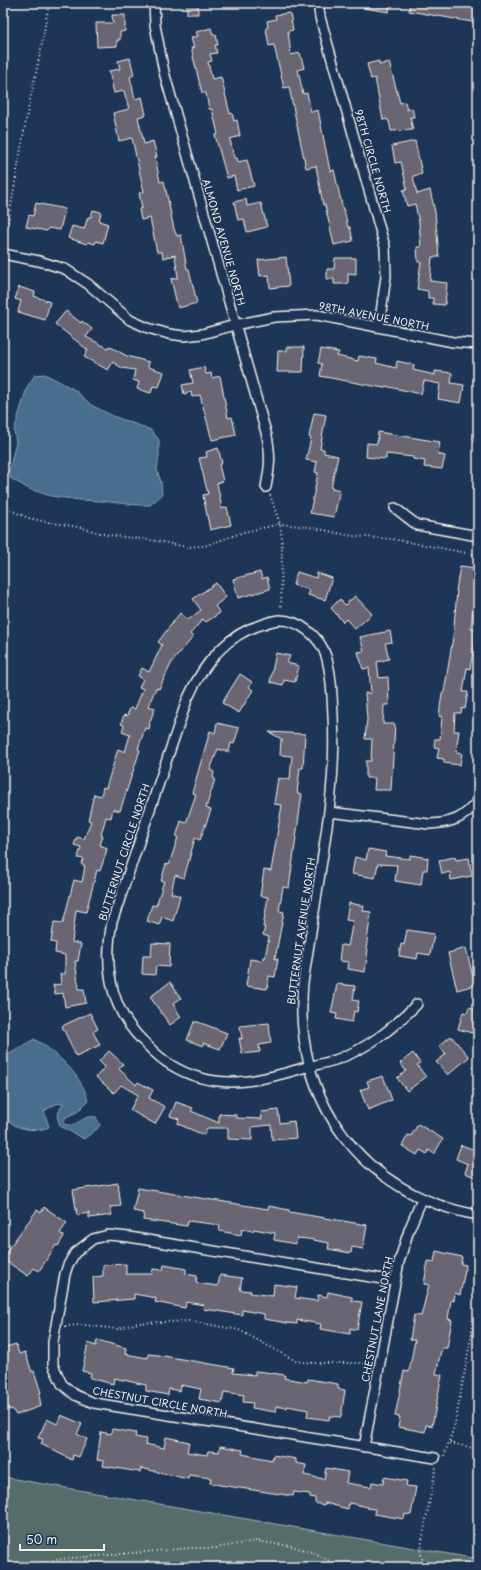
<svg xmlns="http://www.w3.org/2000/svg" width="481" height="1570" viewBox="0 0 481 1570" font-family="'Playpen Sans',sans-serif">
<rect width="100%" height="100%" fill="#1d3557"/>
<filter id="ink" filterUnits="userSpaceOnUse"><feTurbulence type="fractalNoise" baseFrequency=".025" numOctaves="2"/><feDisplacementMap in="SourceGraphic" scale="8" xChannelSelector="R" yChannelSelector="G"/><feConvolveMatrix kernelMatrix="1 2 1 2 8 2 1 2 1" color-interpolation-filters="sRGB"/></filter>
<g filter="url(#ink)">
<path fill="#556d6a" stroke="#a4afa9" d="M3 1477 478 1559V1567H3Z"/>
<path fill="#466e8e" stroke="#8ca2b2" d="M45 374 75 390 91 405 113 416 151 430 159 440V456L157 470 161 482 162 495 150 505H138L101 501 79 500 51 496 29 489 10 478 9 471 16 442 14 431 27 387 35 375Z
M34 1039C55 1051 83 1076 88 1101L77 1112 66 1117 63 1123C76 1131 81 1114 96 1117L100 1125 97 1129 84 1139 60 1126 57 1116 63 1103 56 1104 44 1111 49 1127C34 1133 11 1129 3 1114V1058Z"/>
<path fill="#696573" stroke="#f4f1e8" d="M187 3H198V14H187Z
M364 3H390L389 12 364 8Z
M410 3 478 4V23L409 11Z
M290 13 293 30 288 31 291 55 300 53 304 68 298 70 303 94 307 93 311 112 318 110 330 171 334 170 343 210H344L348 227H350L353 241 334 245 325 205H323L316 166 306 168 289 87 284 88 274 45 269 46 266 28 268 27 267 21 276 19 275 15Z
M112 15H125V31L120 32V40H117V46L97 47 96 23H113Z
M211 28 213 35H216L218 45H215L217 53 210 54 212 61 208 62 212 79 221 77 230 114 232 113 234 121 237 120 240 136 230 139 234 158H237L238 162 247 160 254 186 237 190 234 176 227 178 215 135 218 134 212 109H209L206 93H202L191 48H194L191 38 198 36 196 32Z
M130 58 134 75 130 77 135 99 142 97 146 115 138 117 144 144 153 141 157 157H155L160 182 164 181 174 229 177 236 181 235 187 269H189L197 303 178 308 171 279 178 278 175 255 163 258 162 252H157L150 218 141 220 139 209 142 208 139 193 144 192 132 138 119 141 113 113 129 109 124 91 114 93 109 71 120 69 118 61Z
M379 61V65L389 62 400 103 405 102 407 110 412 108 414 117H410L413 130 391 131 389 121H388L387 119 383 120 375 78 371 79 367 64Z
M415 141 422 174 413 176 417 194 430 190 435 212 439 257H432L430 281 447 283 445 305 433 304V298H428V291L417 289 421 262H418L417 247H421L419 222 415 204 407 206 403 190 407 189 401 162 395 163 392 146Z
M246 199 247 206 261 203 267 227 247 232 244 219 238 220 234 202Z
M36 203 65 209 60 230 48 228 47 231 26 227 29 215 33 216Z
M93 210 101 212 99 221 108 224 103 243 96 241 95 244 88 242 87 244 68 238 72 226 84 229 88 217H91Z
M286 257 289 286 270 288 269 275 260 276 258 260Z
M335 258H356V274L348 273V284H334V279H327V269H334Z
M19 287 35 292 34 296 50 302 45 320 18 312 21 301 15 299Z
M66 311 81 323 82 321 92 329 86 337 108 348 109 346 127 356 149 362 148 367 164 372 159 387 153 386 151 393 137 389 139 382 133 380 135 370 122 368 113 362 108 370 84 357 88 350 55 324Z
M287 347H304L303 372H277L278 351H287Z
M321 349 339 352 337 356 358 361 359 356 377 359 376 363 396 368 397 361 414 365 413 370 435 375V371L452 373 451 383 464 385 461 403 438 399 440 384 424 381 421 394 385 386 384 388 320 376 322 364 318 363Z
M204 367 206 374 211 373 212 378 220 376 228 418 232 417 236 435 212 440 200 395 192 397 191 392 184 394 182 385 193 383 190 370Z
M314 413 326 415 320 449H324V453L338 456 331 488 340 490 334 517 310 513 318 473 315 472 317 462 306 460 311 438 309 437Z
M378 432 440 442 438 454 445 456 442 469 424 467 425 461 413 459V457L386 454V459L366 457 367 443 377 444Z
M218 448 222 463 219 465 223 481 217 483 222 509 227 507 231 525 210 530 203 495 208 494 199 458 207 457 206 452Z
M460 566 477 568 474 582H478V600H474L471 628 476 629 475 640 470 669 467 668 463 692H468L465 709 462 708 461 713H455L454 731H459L456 752 462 753 460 765 444 763V759L437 758 439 748 434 747 435 739H440L442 717 439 716 442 693H444L453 637 457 591H456Z
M260 572 262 579 267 577 270 589 238 598 233 579Z
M297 572 316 578 317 573 332 578 325 600 308 595 310 590 293 585Z
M216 583 226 597 215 606 220 613 206 622 203 619 190 634 193 637 172 662 159 689 156 688 148 706 155 708 149 724 150 725 149 729 145 728 138 749 140 750 120 811 113 809 111 818 106 817 101 835 103 836 100 845 107 848 106 853 100 871 97 870 86 912 76 910 72 942 81 944 78 961H75L79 989H84L86 1003 65 1007 63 993 55 994 53 985 61 984 60 974H65V955L55 953 56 943 51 942 54 922 63 923 74 880 82 882 85 866 81 864 84 859 78 858 81 847 74 845 77 837 84 839 91 821 88 820 94 794 101 796 103 787 106 788 118 749 125 752 130 735 122 732 124 725 121 724 124 715 127 716 130 708 135 709 143 689 139 687 143 679 138 676 142 668 149 672 162 645 158 642 180 613 188 620 201 610 193 599Z
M355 596 372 614 355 629 346 619 343 622 331 608 340 599 345 605Z
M390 631 392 642 385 643 389 659 377 662 379 678 388 677 389 705H384L383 724H395L391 790H374L375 778H366V761H371L372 739H365L367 719 365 693H371L369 668 363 669 358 652 364 651 360 637Z
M276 653 290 656 287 663 299 666 295 682 284 680 283 685 270 682Z
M240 674 252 682 249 687 253 690 239 713 222 703Z
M217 723 239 728 234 744 231 743 229 752 218 749 210 770 214 772 213 778 215 779 206 808 211 810 200 840 195 838 184 878 175 875 171 893 180 896 173 921 162 917 159 925 147 921 152 905 156 906 164 881H161L166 864 169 865 178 837H176L181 821 186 823 196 794 192 793 210 731 215 733Z
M269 732 305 734 303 768H300L297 793 302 794 289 888 283 887 279 911 284 912 275 959H278L275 977 269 976 267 989 246 986 250 959 262 961 263 957 265 958 269 937 263 935 265 927H263L268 897 260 896 264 870 271 871 282 805 274 804 278 778 290 780 292 756 280 755 281 740H283Z
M368 849 386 852 385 856 410 859V855L428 858 427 870H423L421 885 395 881 397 865 378 864 375 878 352 874 355 857 366 860Z
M455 857 456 860 469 858 472 876 451 880 450 872 442 874 439 860Z
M349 903 364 906 363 911 371 912 366 949H368L365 972 348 969 349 962 339 961 341 945 348 946 353 921 346 920Z
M407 930 434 934 430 955 418 953 417 959 399 956 401 944 404 945Z
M152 943 170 944 169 967 156 966 155 975 142 974 143 956H151Z
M466 948 475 985 457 990 448 953Z
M170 982 181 998 173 1004 181 1017 170 1025 150 997Z
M337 984 355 986 353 1000 359 1001 357 1012 354 1011 352 1022 336 1019 337 1014 331 1013Z
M469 1007 478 1010V1030L474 1029 472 1033 458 1029 463 1012 467 1013Z
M90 1013 98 1029 93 1032 100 1045 76 1056 62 1026Z
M194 1022H198L227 1033 220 1049 203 1043V1046L187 1040Z
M269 1023 271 1043 259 1045 260 1052 242 1054 239 1038 242 1039 240 1026Z
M451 1036 469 1057 448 1075 436 1062 446 1054 439 1046Z
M109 1051 123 1064 119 1069 136 1085 138 1082 153 1090 149 1098 165 1107 155 1124 130 1110 138 1095 121 1085 114 1093 96 1077 105 1067 99 1061Z
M413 1053 420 1063 417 1065 426 1077 407 1091 397 1078 406 1071 400 1063Z
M383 1076 392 1100 368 1110 360 1090 369 1087 367 1081Z
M176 1102 193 1108 191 1111 219 1123V1114L236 1115V1118L262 1119 261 1112 278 1110 280 1123 294 1121 296 1138 272 1140 271 1125 252 1127V1140L228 1139V1128H207L204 1135 178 1124 179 1119 170 1116Z
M418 1124 443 1139 434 1154 429 1150 427 1154 420 1150 417 1155 402 1146 408 1135 411 1136Z
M461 1145 478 1151V1178L465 1173 468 1164 456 1159Z
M118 1183 121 1206 110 1207 112 1215 89 1218V1213L77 1215 73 1190Z
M138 1188 268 1209 269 1206 289 1210V1212L367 1225 363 1249 352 1247 351 1253 328 1249 329 1243 308 1239 297 1238 296 1244 274 1240 275 1233 254 1229 253 1231 242 1229 241 1235 219 1231 220 1225 188 1221 187 1226 143 1220 144 1213 133 1211Z
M44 1207 67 1223 60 1233 64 1236 58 1246 56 1245 39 1271 34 1268 28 1276 3 1259V1256L37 1210 41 1213Z
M436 1251 462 1257 461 1264 466 1265 460 1295 455 1293 454 1301 451 1300 448 1319 452 1320 447 1348H442L440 1355 436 1374 442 1375 440 1385 432 1426 426 1425 425 1432 398 1427 400 1417 395 1416 404 1371 409 1372 411 1361 415 1340H410L414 1315 421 1316 429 1285 424 1284 428 1261 434 1262Z
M126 1264V1274H152L153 1269 163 1270 164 1265 186 1269V1274L197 1276 196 1283 218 1286 220 1275 242 1278 240 1290 251 1291 250 1293 273 1296 274 1284 297 1287 295 1298 317 1301 318 1295 327 1297 328 1292 352 1297V1301L362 1302 357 1330 350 1328V1334L320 1329 321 1324 297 1320V1324L287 1323 264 1319V1314L242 1310V1315L218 1311 203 1309 204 1305 186 1302 185 1308 155 1302 156 1298 134 1294V1299L94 1302 93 1277 103 1276V1265Z
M97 1340 126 1348 125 1354 148 1358V1354L158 1355 234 1368 233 1373 255 1375V1371L265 1372 285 1375 284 1378 307 1382 308 1379 338 1384V1389L345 1390 341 1417 330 1416 329 1420 307 1417 308 1410 287 1406V1408L276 1406 275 1412 252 1408 253 1403 243 1402 244 1395 224 1392 222 1403 199 1399 201 1389 181 1385 180 1391 169 1389 168 1395 146 1391V1385L114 1378 113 1384 90 1378 91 1373 82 1371 88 1343 96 1346Z
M16 1344 19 1354 25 1352 32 1372 34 1371 41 1393 39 1394 41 1406 16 1415 12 1409 9 1410 3 1394V1348Z
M61 1415 82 1424 77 1434 87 1439 79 1457 73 1455 72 1460 41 1444 43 1439 38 1438 47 1419 57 1424Z
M112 1429 136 1433 135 1437 146 1439 145 1444 164 1448 166 1437 189 1442 187 1452 207 1455 208 1451 219 1452 220 1446 243 1450 242 1454 272 1460 273 1455 296 1459V1463L306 1465 304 1475 324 1479 326 1468 348 1472 346 1483 371 1487 372 1482 383 1484 384 1477 407 1481 406 1486 416 1487 411 1515 405 1514 404 1519 374 1514 375 1509 367 1508 368 1507 349 1503 348 1509 325 1503 324 1505 315 1503V1498L310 1497V1494L294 1492 293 1496 220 1485 210 1483 211 1478 189 1475 188 1479 141 1468 140 1472 103 1466 104 1461 97 1460 101 1432 111 1434Z"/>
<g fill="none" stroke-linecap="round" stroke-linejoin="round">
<g stroke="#f4f1e8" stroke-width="12">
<path id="street" d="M154 3 155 25 164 72 267 436C271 456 270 466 266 487
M318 3 320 17 385 247 386 276 379 327
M3 254 39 261 65 269 88 284 130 320 148 328 169 334 184 336 202 334 235 325 274 317 317 315 453 342 478 344
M395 508 417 525 478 536
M329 812 429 824C452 823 464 819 478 800
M417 1004C393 1028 370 1047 338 1059 327 1063 315 1065 303 1068 257 1082 215 1092 171 1065 160 1059 151 1049 142 1040 109 1007 104 965 112 922L187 700C202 666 226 634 264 624 268 622 274 621 278 620 299 619 320 637 326 656 332 675 332 697 333 716 336 767 329 816 321 867 315 906 309 944 303 983 292 1099 362 1195 478 1215
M395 1281 129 1237 108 1235 93 1239 75 1253 68 1265 65 1274 53 1342V1365L62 1384 75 1395 94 1403 435 1458
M364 1447 399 1262 409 1230 422 1199"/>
</g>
<path stroke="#f4f1e8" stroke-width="2" stroke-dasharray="1 3" stroke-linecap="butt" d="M4 246 27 114 40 54 49 3
M270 495 280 524 282 539 281 608
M3 507 29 518 42 521 78 527 108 535 157 541 187 547 204 546 244 532 280 524 309 527 352 536 392 539 478 555
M65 1326 84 1325 117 1329 138 1323 189 1321 239 1330 296 1361 312 1363H370
M450 1443 478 1449
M444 1456 455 1424 478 1299
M17 1567 62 1559 190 1548H216L255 1541 291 1546 315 1553 340 1567
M81 1567 89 1557
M424 1567 421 1554 422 1541 436 1467"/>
<use href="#street" stroke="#1d3557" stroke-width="9"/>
</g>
</g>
<g text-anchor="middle" stroke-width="3" stroke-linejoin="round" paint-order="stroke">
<g font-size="10" fill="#f4f1e8" stroke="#1d3557">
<text transform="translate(373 161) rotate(74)" y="4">98TH CIRCLE NORTH</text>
<text transform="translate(224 242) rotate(74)" y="4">ALMOND AVENUE NORTH</text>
<text transform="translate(374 316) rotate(11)" y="4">98TH AVENUE NORTH</text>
<text transform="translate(124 852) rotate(-72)" y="4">BUTTERNUT CIRCLE NORTH</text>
<text transform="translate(301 931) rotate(-82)" y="4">BUTTERNUT AVENUE NORTH</text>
<text transform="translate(377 1319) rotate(-79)" y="4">CHESTNUT LANE NORTH</text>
<text transform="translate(160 1402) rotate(10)" y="4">CHESTNUT CIRCLE NORTH</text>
</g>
</g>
<rect width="481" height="1570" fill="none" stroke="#1d3557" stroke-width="16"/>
<rect x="8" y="8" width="465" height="1554" fill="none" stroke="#f4f1e8" stroke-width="1.5" filter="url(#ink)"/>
<path d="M20 1544v6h84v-6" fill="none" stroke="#f4f1e8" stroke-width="2"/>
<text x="26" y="1544" font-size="12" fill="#f4f1e8" stroke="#1d3557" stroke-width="3" paint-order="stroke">50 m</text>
</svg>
